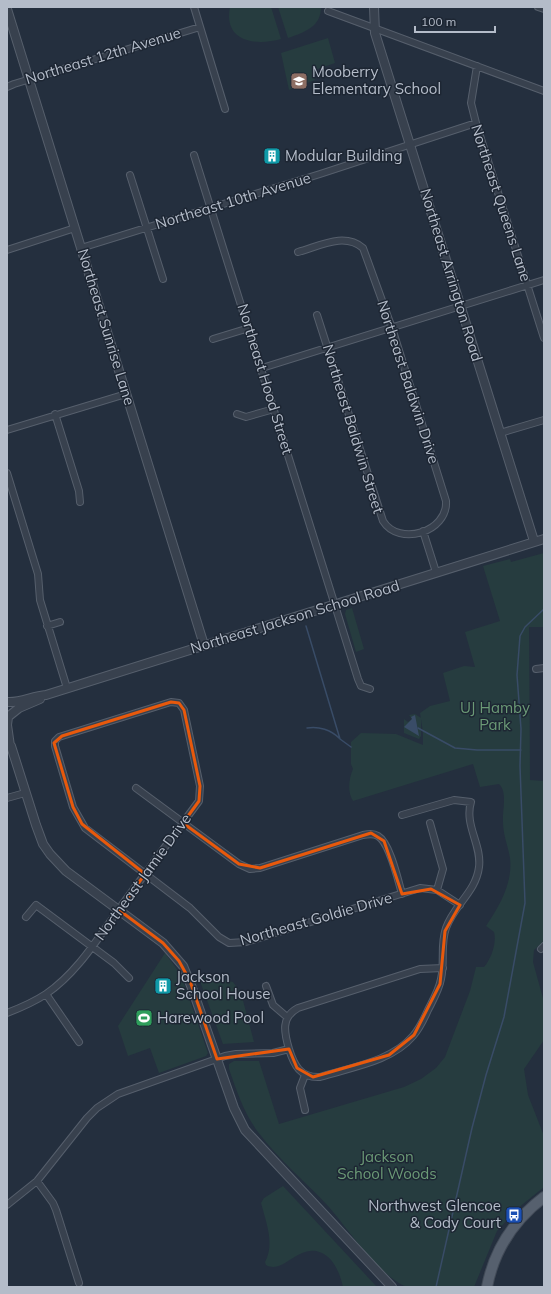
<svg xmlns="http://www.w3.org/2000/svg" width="551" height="1294" viewBox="0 0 551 1294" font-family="Mulish,sans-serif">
<rect width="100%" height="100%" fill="#242f3e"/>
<path fill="#263c3f" d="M230 7H271L281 39C256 46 223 42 230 7Z
M278 7H321C321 27 305 32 288 38Z
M328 38 335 63 315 70 313 73 315 80 289 90 281 53Z
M544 553V627H529L530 780 544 781V941L534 950 533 962 544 1002V1040L524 1069 528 1095 544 1136V1187L518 1208 497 1231 474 1287C460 1287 417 1290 407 1287 380 1277 348 1229 329 1207 306 1182 279 1160 258 1132 244 1113 237 1092 229 1069V1064L234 1061H259L279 1124 404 1087 421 1079 436 1068 445 1057 470 991 476 967H484C491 959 497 943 494 932L486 926C499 907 513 883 510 858 508 846 503 835 503 822 502 810 508 793 499 784L480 787 473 764 353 801C347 792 349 778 353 769L351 764V742L361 733 396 734 423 745V732L420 713 430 706 450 701 443 673 464 666 475 667 465 632 500 621 483 566 510 559 511 562Z
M352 608 364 649 356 652 345 614 346 610Z
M415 714 421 718V736L419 739 404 733V719L408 722 412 719 409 715Z
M165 953 181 975 208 1053 206 1056 159 1073 150 1048 128 1056 118 1026Z
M197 973 233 982 241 993 254 1042 223 1044Z
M283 1186 377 1287H343C341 1277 336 1264 328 1257 302 1236 285 1276 266 1265L265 1262C275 1244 266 1222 261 1203L264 1198Z"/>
<path fill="#394c67" d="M415 715 419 736 404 727 412 719 411 717Z
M146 1010 152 1015 143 1027 137 1022Z"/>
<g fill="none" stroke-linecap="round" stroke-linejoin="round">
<path stroke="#394c67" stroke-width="1.5" d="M306 626 340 739 351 747
M307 728C319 726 331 730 339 738
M418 728 455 748 477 750H521
M436 1287 472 1128 486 1075 504 1017 525 903 520 766 521 729 517 675 520 636 525 627 544 609"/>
<g stroke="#565f6c" stroke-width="8">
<path id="minor" d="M194 7 225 109
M538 7 544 9
M328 11 544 91
M477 66 471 103 476 123 544 338
M7 87 14 84 200 27
M194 155 358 679 361 686 370 689
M130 175 163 279
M81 248 320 174 476 123
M7 250 75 228
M298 252C320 246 344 232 363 248L392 328 446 501C448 532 399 547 383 521L317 315
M213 339 249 328
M262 368 544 280
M55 414 79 491 80 502
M237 414 246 417 274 409
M7 430 126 394
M500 433 544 420
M7 473 38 574 40 600 67 688
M423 531 436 572
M47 626 60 622
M536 669 544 668
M136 788 239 864 250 869 260 868 363 835C368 834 373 833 378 836 390 843 398 880 402 894
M7 798 25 793
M430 823 443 869 437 890
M26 917 36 905 114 963 129 978
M541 949 544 946
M266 986 273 1005 287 1017
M46 994 79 1042
M7 1013C20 1008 34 1002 46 994 77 973 98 938 120 908L122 905 199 801 200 786 184 710 179 703 171 702 59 737 55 741V746L73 807 85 828 190 908 219 937 229 943 246 942 420 888 437 890 460 905
M289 1049C284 1032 281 1017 298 1008L420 969 443 968
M305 1075 300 1088 305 1110
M37 1181 53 1203 56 1210 79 1283
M7 1205 37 1181 87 1118 97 1108 118 1094 225 1056 236 1054 273 1053 289 1049C294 1065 300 1078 320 1077 351 1067 391 1062 413 1036 420 1028 424 1019 428 1010 433 1000 439 990 441 979 445 962 440 945 446 928 454 905 476 892 479 867 482 845 464 825 471 802L454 800 402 815"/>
</g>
<g stroke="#565f6c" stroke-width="10">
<path id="tertiary" d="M374 7 375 33 534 541
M7 9 204 645
M7 702C21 703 32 696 46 695L544 539
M9 716 19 708 40 699
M8 717 7 725 10 746
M7 741 11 746 36 825 43 844 50 854 66 871 163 943 183 966 192 988 234 1108 245 1130 392 1287"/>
</g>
<g stroke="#414a57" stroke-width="12">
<path id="primary" d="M487 1287C494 1250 514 1220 544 1197"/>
</g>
<use href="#minor" stroke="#38414e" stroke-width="6"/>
<use href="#tertiary" stroke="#38414e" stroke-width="8"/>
<use href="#primary" stroke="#56606e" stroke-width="10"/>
</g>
<path fill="none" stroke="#e8590c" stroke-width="3" stroke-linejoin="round" d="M171 702 179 703 184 710 200 786 199 801 183 823 239 864 260 868 371 833 384 841 402 894 431 889 460 905 445 931 440 984 414 1035 389 1055 313 1077 297 1068 289 1049 217 1059 190 981 179 961 163 943 119 910 145 874 82 824 73 807 54 743 62 736Z"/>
<defs>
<g id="school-square" transform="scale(0.9)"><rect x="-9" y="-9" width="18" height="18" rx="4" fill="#8d6e63" stroke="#1d2633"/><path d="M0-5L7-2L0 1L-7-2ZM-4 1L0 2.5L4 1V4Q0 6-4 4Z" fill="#fff"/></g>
<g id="building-square" transform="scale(0.9)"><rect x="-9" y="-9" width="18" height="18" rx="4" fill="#0f9aa8" stroke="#1d2633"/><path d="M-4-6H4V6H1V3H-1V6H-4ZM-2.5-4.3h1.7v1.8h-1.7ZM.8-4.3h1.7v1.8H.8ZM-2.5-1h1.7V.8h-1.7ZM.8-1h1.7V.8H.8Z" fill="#fff"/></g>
<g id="stadium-square" transform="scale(0.9)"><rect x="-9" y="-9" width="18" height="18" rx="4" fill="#2e9e5b" stroke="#1d2633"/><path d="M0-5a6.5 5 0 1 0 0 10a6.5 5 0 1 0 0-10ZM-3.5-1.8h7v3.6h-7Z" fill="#fff"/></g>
<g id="bus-square" transform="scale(0.9)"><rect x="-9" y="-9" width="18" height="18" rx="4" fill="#1a4fb4" stroke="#1d2633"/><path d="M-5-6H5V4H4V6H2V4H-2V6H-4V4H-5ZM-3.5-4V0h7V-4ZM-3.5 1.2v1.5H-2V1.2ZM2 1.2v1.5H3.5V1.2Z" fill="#fff"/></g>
</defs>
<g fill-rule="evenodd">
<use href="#school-square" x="299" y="81"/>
<use href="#building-square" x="272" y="156"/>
<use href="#building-square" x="163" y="986"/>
<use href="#stadium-square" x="144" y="1018"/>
<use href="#bus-square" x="514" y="1215"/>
</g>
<g text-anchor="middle" stroke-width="3" stroke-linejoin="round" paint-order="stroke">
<g font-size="15" fill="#b4bcc9" stroke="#1d2633">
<text transform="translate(103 56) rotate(-17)" y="5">Northeast 12th Avenue</text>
<text transform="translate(233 201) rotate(-17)" y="5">Northeast 10th Avenue</text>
<text transform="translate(501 203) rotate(72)" y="5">Northeast Queens Lane</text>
<text transform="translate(451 275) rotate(73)" y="5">Northeast Arrington Road</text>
<text transform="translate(106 327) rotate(73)" y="5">Northeast Sunrise Lane</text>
<text transform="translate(265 379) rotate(73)" y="5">Northeast Hood Street</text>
<text transform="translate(408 382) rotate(72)" y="5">Northeast Baldwin Drive</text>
<text transform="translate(353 429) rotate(73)" y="5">Northeast Baldwin Street</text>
<text transform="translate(295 617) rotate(-17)" y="5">Northeast Jackson School Road</text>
<text transform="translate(143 877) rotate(-54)" y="5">Northeast Jamie Drive</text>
<text transform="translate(316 919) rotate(-16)" y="5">Northeast Goldie Drive</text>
</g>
<g font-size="15" fill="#b4bcc9" stroke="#1d2633" text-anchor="start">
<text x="312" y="77">Mooberry<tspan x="312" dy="17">Elementary School</tspan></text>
<text x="285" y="161">Modular Building</text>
<text x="176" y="982">Jackson<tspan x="176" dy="17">School House</tspan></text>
<text x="157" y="1023">Harewood Pool</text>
<text x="501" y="1211" text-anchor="end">Northwest Glencoe<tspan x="501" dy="17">&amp; Cody Court</tspan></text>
</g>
<g font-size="15" fill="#6b9a76" stroke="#1d2633">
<text x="495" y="713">UJ Hamby<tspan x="495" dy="17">Park</tspan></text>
<text x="387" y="1162">Jackson<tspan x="387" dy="17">School Woods</tspan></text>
</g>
</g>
<rect width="551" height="1294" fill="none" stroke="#b4bcc9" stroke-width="16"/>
<path d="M415 26v6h80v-6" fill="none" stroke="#b4bcc9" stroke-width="2"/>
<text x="421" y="26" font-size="12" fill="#b4bcc9" stroke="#1d2633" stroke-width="3" paint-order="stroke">100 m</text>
</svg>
